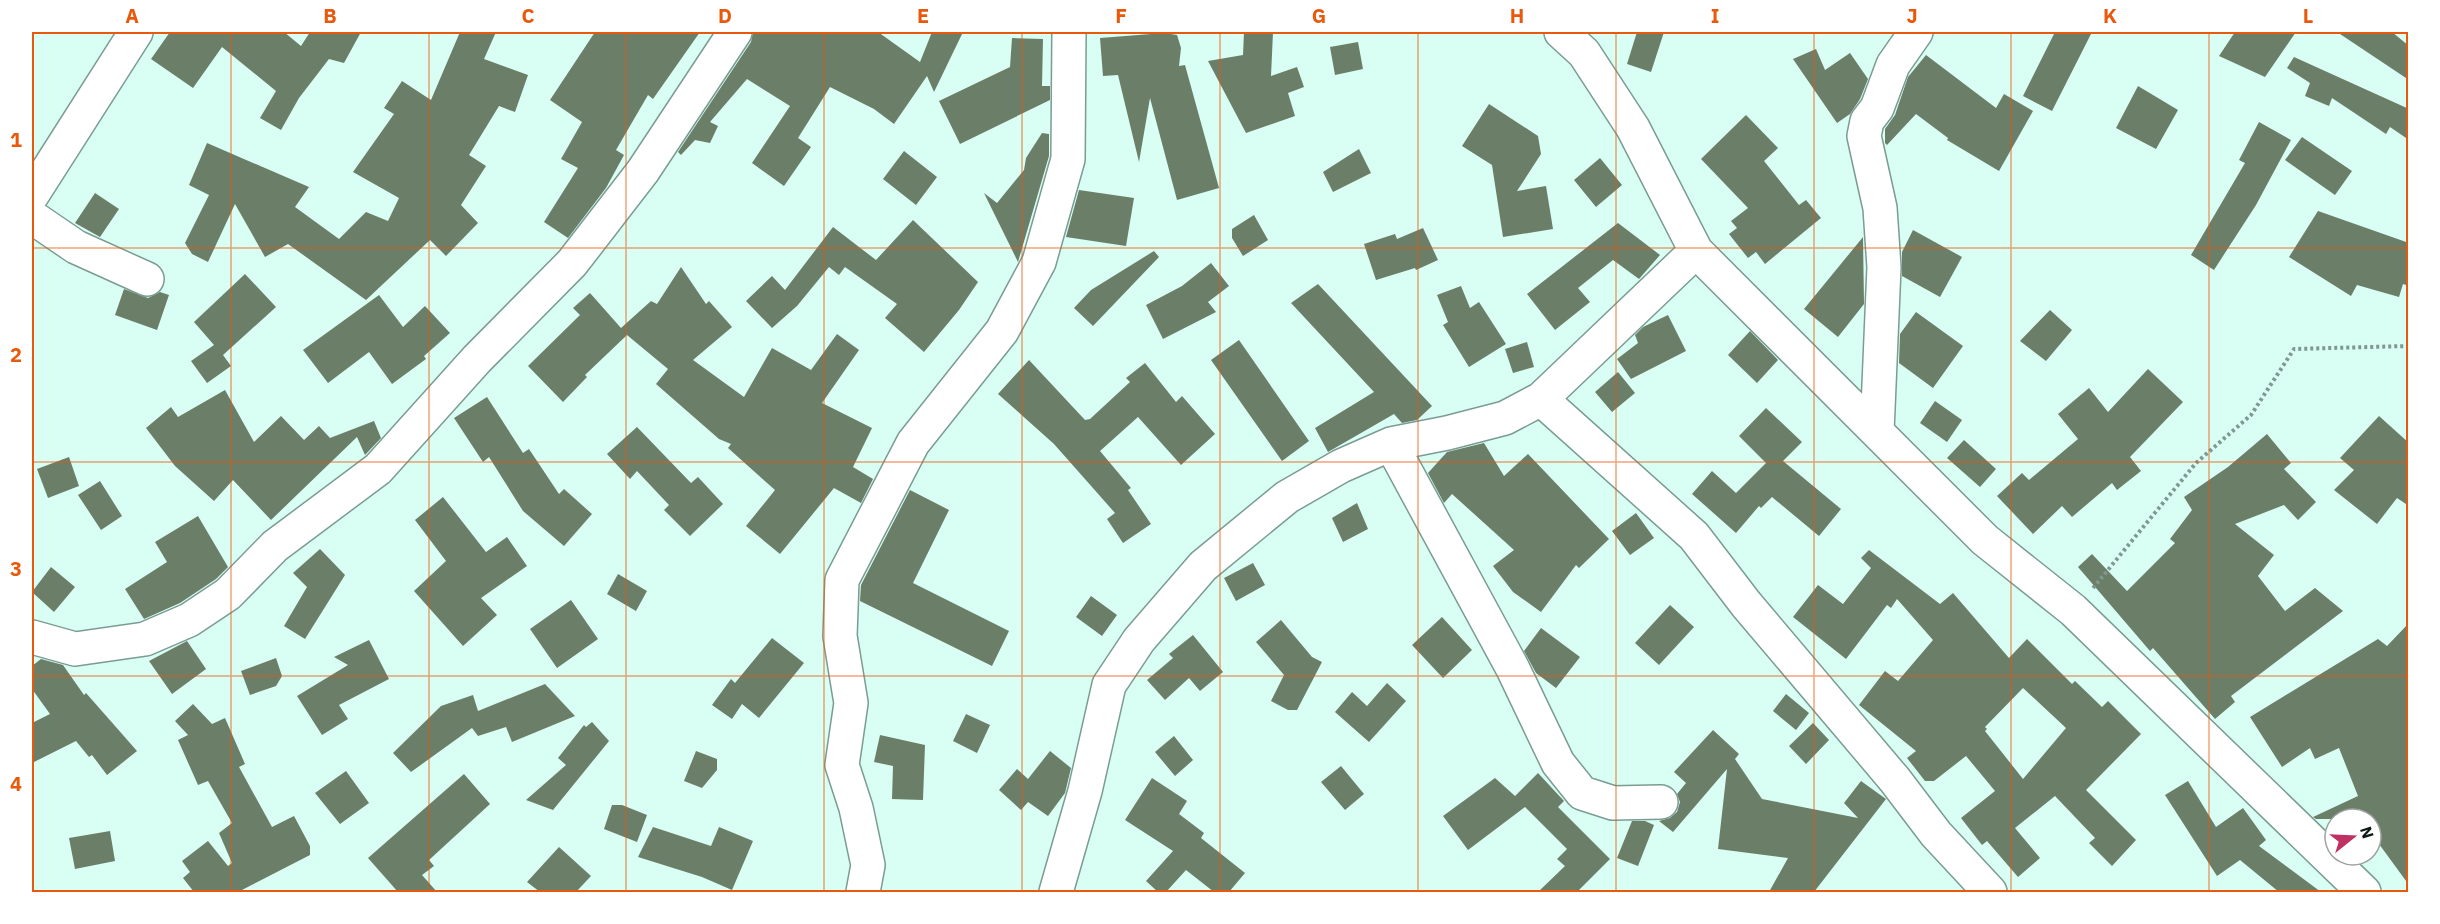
<svg xmlns="http://www.w3.org/2000/svg" width="2440" height="924" viewBox="0 0 2440 924" font-family="'IBM Plex Sans',sans-serif">
<rect width="100%" height="100%" fill="#d9fef4"/>
<path fill="#6b7e68" fill-rule="evenodd" d="M170 32H284L301 46 310 32H361L344 63 329 59 299 98 281 130 260 118 276 91 222 47 193 88 151 59Z
M460 32H496L484 59 528 75 515 112 499 106 469 155 486 166 461 205 478 223 446 256 430 240 366 300 288 244 265 257 235 204 208 262 192 254 185 243 209 195 189 185 207 143 309 187 295 207 339 239 366 212 388 221 399 198 353 172 394 114 384 108 402 81 431 100Z
M595 32H700L653 99 648 95 616 150 624 155 606 188 568 238 544 222 578 168 561 159 582 122 550 100Z
M753 32H878L920 62 932 32H963L934 92 927 76 894 124 874 109 830 87 798 138 811 147 784 186 752 163 790 106 747 79 710 122 718 126 710 143 695 140 681 155 678 152 751 42Z
M1244 32H1273L1271 76 1297 67 1304 87 1288 93 1295 116 1246 133 1208 61 1243 55Z
M1637 32H1664L1651 72 1627 64Z
M2055 32H2092L2052 111 2023 96Z
M2235 32H2296L2265 77 2219 56Z
M2337 32H2392L2409 46V80Z
M1164 33 1177 35 1181 48 1179 66 1185 65 1219 188 1177 200 1150 98 1139 162 1118 75 1103 76 1100 38Z
M1012 38 1043 39 1042 86H1050V100L960 144 939 101 1010 67Z
M1358 42 1363 69 1335 75 1330 47Z
M1816 49 1825 70 1850 53 1868 79 1860 99 1850 114 1837 123 1793 59Z
M1926 55 1996 108 2004 94 2033 111 1999 171 1947 140 1948 138 1916 114 1887 145 1885 143V129L1895 115 1908 77Z
M2294 57 2409 109V140L2390 127 2386 134 2332 98 2329 106 2305 96 2310 83 2287 68Z
M2138 86 2178 110 2156 149 2116 128Z
M1489 104 1538 136 1541 154 1517 191 1546 186 1553 229 1503 237 1492 165 1462 146Z
M1746 115 1778 148 1764 161 1799 205 1806 200 1821 218 1765 264 1756 252 1748 258 1729 234 1737 228 1731 221 1748 208 1701 159Z
M2259 122 2291 140 2256 205 2214 270 2191 255 2245 163 2239 160Z
M1042 133 1049 134V156L1018 262 984 193 997 203 1024 170 1026 158Z
M2302 137 2352 171 2335 195 2285 160Z
M1359 149 1371 173 1333 192 1323 172Z
M904 151 937 177 916 205 883 179Z
M1600 158 1622 185 1596 207 1574 180Z
M1079 190 1134 198 1126 246 1066 237Z
M95 193 119 209 100 237 75 223Z
M2318 211 2409 243V286L2403 284 2399 297 2357 285 2351 296 2289 257Z
M1254 215 1268 240 1243 256 1232 238V229Z
M913 220 978 282 959 310 924 352 885 318 897 304 845 267 839 275 829 267 797 306 772 328 746 301 772 276 785 290 833 227 876 260Z
M1618 223 1660 255 1639 279 1613 260 1578 288 1590 302 1555 330 1527 294Z
M1423 228 1438 260 1416 270 1415 268 1376 280 1364 244 1395 234 1397 239Z
M1913 230 1962 257 1940 297 1902 276V252Z
M1863 237 1864 304 1838 337 1804 309Z
M1154 251 1159 257 1093 326 1074 308 1091 290Z
M1211 263 1229 286 1208 302 1216 312 1163 339 1146 305 1182 286Z
M681 267 706 304 709 301 732 327 693 360 744 397 772 348 811 370 837 334 859 350 822 403 872 428 853 467 873 479 861 503 834 488 780 554 746 526 775 490 728 448 731 444 719 439 656 384 668 369 627 335 585 375 587 377 563 402 528 366 580 315 573 308 590 293 621 328 651 301 657 304Z
M245 274 276 307 223 355 231 366 207 383 191 361 214 345 194 322Z
M1318 284 1432 406 1417 420 1402 423 1394 414 1328 452 1315 428 1374 392 1291 303Z
M1461 286 1470 308 1479 302 1506 344 1469 367 1443 325 1448 322 1437 295Z
M124 289 148 298 160 292 169 295 157 330 115 315Z
M379 295 403 327 425 306 450 333 424 356 426 359 392 384 369 352 328 383 303 350Z
M2050 310 2072 330 2046 361 2020 341Z
M1916 312 1963 346 1933 388 1899 363 1900 334Z
M1668 315 1686 351 1631 379 1617 359 1638 343 1635 335 1643 327Z
M1750 331 1778 360 1757 383 1728 355Z
M1239 340 1309 441 1282 461 1211 360Z
M1527 342 1534 367 1513 373 1505 349Z
M1029 360 1085 420 1090 419 1130 382 1126 378 1145 363 1176 402 1182 396 1215 434 1181 465 1138 417 1100 451 1131 488 1128 490 1151 524 1123 543 1107 519 1115 513 1054 444 998 394Z
M2148 369 2183 402 2130 457 2141 471 2117 490 2112 483 2072 517 2062 506 2033 534 1997 496 2022 473 2029 480 2078 439 2058 414 2089 388 2108 412Z
M1618 372 1635 393 1612 412 1595 392Z
M225 390 254 442 281 416 304 440 319 426 330 438 374 421 381 438 365 455 357 437 271 520 233 480 214 501 175 466 146 428 171 407 178 417Z
M487 397 523 453 529 449 559 494 564 489 592 514 564 546 523 511 489 457 483 462 454 418Z
M1935 401 1962 420 1947 442 1920 423Z
M1766 408 1802 442 1783 461 1841 509 1819 536 1772 497 1761 508 1759 506 1736 533 1692 494 1712 471 1736 493 1766 463 1739 436Z
M2379 416 2409 443V506L2397 498 2377 524 2334 490 2354 470 2340 458Z
M637 427 691 483 698 477 723 504 690 536 664 510 669 505 637 471 630 479 607 454Z
M2267 434 2291 463 2284 469 2316 502 2298 520 2284 505 2235 524 2274 555 2258 576 2285 611 2315 588 2343 611 2231 696 2235 702 2215 719 2153 648 2150 651 2078 567 2092 554 2127 591 2175 543 2170 539 2192 510 2184 497 2228 467Z
M1964 440 1996 469 1980 487 1947 458Z
M1484 443 1504 476 1528 454 1609 539 1579 568 1576 565 1541 612 1513 592 1493 566 1514 550 1452 494 1444 503 1428 473 1447 452Z
M69 457 79 486 48 498 37 469Z
M100 481 122 516 101 530 78 495Z
M910 490 949 510 913 583 1009 631 992 666 860 601 861 585Z
M443 497 486 552 507 537 527 566 481 598 497 615 463 646 414 591 446 561 415 520Z
M1357 503 1368 529 1343 542 1332 518Z
M1636 513 1654 538 1630 555 1612 531Z
M198 516 228 567 216 579 180 603 144 619 125 589 167 562 155 542Z
M320 549 345 575 305 639 284 626 307 587 293 573Z
M1869 550 1940 604 1953 593 2009 658 2027 639 2072 684 2075 681 2102 707 2108 701 2141 734 2086 790 2136 840 2112 866 2089 843 2095 838 2055 796 2015 828 2040 858 2018 877 1987 841 1982 845 1961 818 1995 791 1966 756 1934 781H1925L1907 758 1916 751 1859 705 1885 671 1898 681 1933 640 1897 599 1891 608 1887 605 1846 659 1793 617 1818 585 1843 604 1871 568 1861 558ZM2023 688 2066 728 2023 779 1985 731 1987 729 1985 727Z
M1253 563 1265 585 1236 601 1224 578Z
M51 567 75 587 54 612 32 592Z
M618 574 647 591 636 611 607 594Z
M1091 596 1117 615 1102 636 1076 617Z
M571 600 598 639 557 668 530 629Z
M1670 605 1694 627 1659 665 1635 643Z
M1442 617 1472 650 1443 678 1412 645Z
M1281 620 1312 657 1322 662 1297 710H1288L1271 701 1284 675 1256 642Z
M2409 623V885L2371 833V819H2316L2313 817 2358 796 2339 748 2315 759 2310 748 2282 767 2250 717 2378 639 2387 646Z
M1541 628 1580 657 1556 688 1536 673 1524 651Z
M1193 635 1223 672 1200 691 1189 678 1165 700 1147 680 1173 658 1169 654Z
M772 638 804 663 759 718 742 704 732 719 712 705 731 679 735 683Z
M369 640 389 679 339 705 348 719 322 735 297 696 348 665 334 657Z
M187 641 206 669 172 694 149 661Z
M276 658 282 676 276 686 250 695 241 671Z
M41 659 63 665 84 695 86 693 137 751 107 775 92 755 89 757 76 741 32 763V723L50 714 32 689V666Z
M1387 683 1406 701 1369 742 1335 712 1352 692 1367 706Z
M545 684 575 716 512 742 506 727 478 736 472 728 411 772 393 753 441 706 473 695 478 711Z
M1786 694 1809 713 1796 730 1773 711Z
M193 704 212 724 225 718 245 764 239 767 272 827 294 816 310 846V855L238 892H194L183 878 190 872 182 861 208 841 228 866 232 863 219 833 232 823 208 781 198 785 178 740 188 735 175 721Z
M966 714 990 725 977 753 953 741Z
M592 722 609 741 553 810 526 800 566 765 558 758 584 725 586 727Z
M1813 723 1829 740 1806 764 1789 746Z
M1713 730 1739 754 1735 759 1762 799 1858 818 1844 803 1861 781 1886 799 1814 892H1769L1788 858 1718 849 1727 769 1673 832 1659 821 1670 818 1677 812 1680 802 1677 794 1686 783 1674 772Z
M880 735 925 745 923 800 892 799 893 766 874 762Z
M1174 736 1193 760 1175 776 1155 752Z
M696 751 717 759V770L702 788 684 781Z
M1050 751 1071 768 1065 793 1048 816 1028 802 1021 810 999 790 1017 769 1028 779Z
M1341 766 1364 794 1345 810 1321 782Z
M346 771 369 803 340 824 315 793Z
M1538 773 1564 801 1558 807 1610 859 1577 892H1538L1565 866 1557 859 1567 849 1525 807 1468 850 1443 816 1495 778 1515 796Z
M464 774 490 804 429 860 434 866 422 875 437 892H398L368 858Z
M1152 778 1187 801 1179 814 1204 833 1201 838 1245 873 1229 892H1214L1186 870 1166 892H1158L1146 881 1173 851 1125 820Z
M2188 781 2216 827 2243 808 2266 840 2259 846 2321 892H2279L2240 860 2217 876 2165 795Z
M612 805H622L647 815 637 842 604 829Z
M1632 821H1645L1654 825 1638 866 1617 858Z
M653 827 711 846 719 827 753 841 732 890 702 877 638 857Z
M110 831 115 861 75 869 69 838Z
M559 847 591 876 576 892H540L527 882Z"/>
<g fill="none" stroke-linecap="round" stroke-linejoin="round">
<g stroke="#7a9c93" stroke-width="36">
<path id="minor" d="M1561 32 1584 53 1633 128 1696 251 1985 540 2073 610 2364 892
M32 195 136 32
M32 217 76 247 147 279
M1541 399 1694 536 1746 604 1895 780 1936 834 1990 892
M1877 432 1884 267 1880 208 1864 136 1867 121 1877 108 1893 65 1916 32
M1391 444 1513 669 1558 763 1582 793 1613 803 1661 802
M32 637 75 649 145 639 189 620 228 594 275 546 378 469 477 359 572 263 643 171 735 32
M863 892 868 865 856 808 842 765 851 703 840 636 842 580 913 443 1002 331 1039 262 1068 159 1069 32
M1056 892 1085 791 1109 685 1139 640 1203 566 1287 497 1341 466 1391 444 1447 433 1505 418 1541 399 1696 251"/>
</g>
<path stroke="#7e9991" stroke-width="4" stroke-dasharray="3 3" stroke-linecap="butt" d="M2093 588 2196 463 2251 415 2294 349 2408 346"/>
<use href="#minor" stroke="#fff" stroke-width="33"/>
</g>
<path fill="none" stroke="#e8590c" stroke-width="1.5" stroke-opacity="0.55" d="M231 32V892M429 32V892M626 32V892M824 32V892M1022 32V892M1220 32V892M1418 32V892M1616 32V892M1814 32V892M2011 32V892M2209 32V892M32 248H2408M32 462H2408M32 676H2408"/>
<rect width="2440" height="924" fill="none" stroke="#ffffff" stroke-width="66"/>
<g transform="translate(2353 837) rotate(72)"><circle r="28" fill="#ffffff" stroke="#9ea3a2" stroke-width="1.5"/>
<path d="M0-4.5L10 22L0 15L-10 22Z" fill="#bf3162"/>
<text y="-9" font-size="16" font-weight="bold" text-anchor="middle" fill="#0c1a16">N</text>
</g>
<rect x="33" y="33" width="2374" height="858" fill="none" stroke="#e8590c" stroke-width="2"/>
<g font-size="20" text-anchor="middle" font-weight="bold" fill="#e8590c">
<text x="132" y="23">A</text>
<text x="330" y="23">B</text>
<text x="528" y="23">C</text>
<text x="725" y="23">D</text>
<text x="923" y="23">E</text>
<text x="1121" y="23">F</text>
<text x="1319" y="23">G</text>
<text x="1517" y="23">H</text>
<text x="1715" y="23">I</text>
<text x="1912" y="23">J</text>
<text x="2110" y="23">K</text>
<text x="2308" y="23">L</text>
<text x="16" y="147">1</text>
<text x="16" y="362">2</text>
<text x="16" y="576">3</text>
<text x="16" y="791">4</text>
</g>
</svg>
